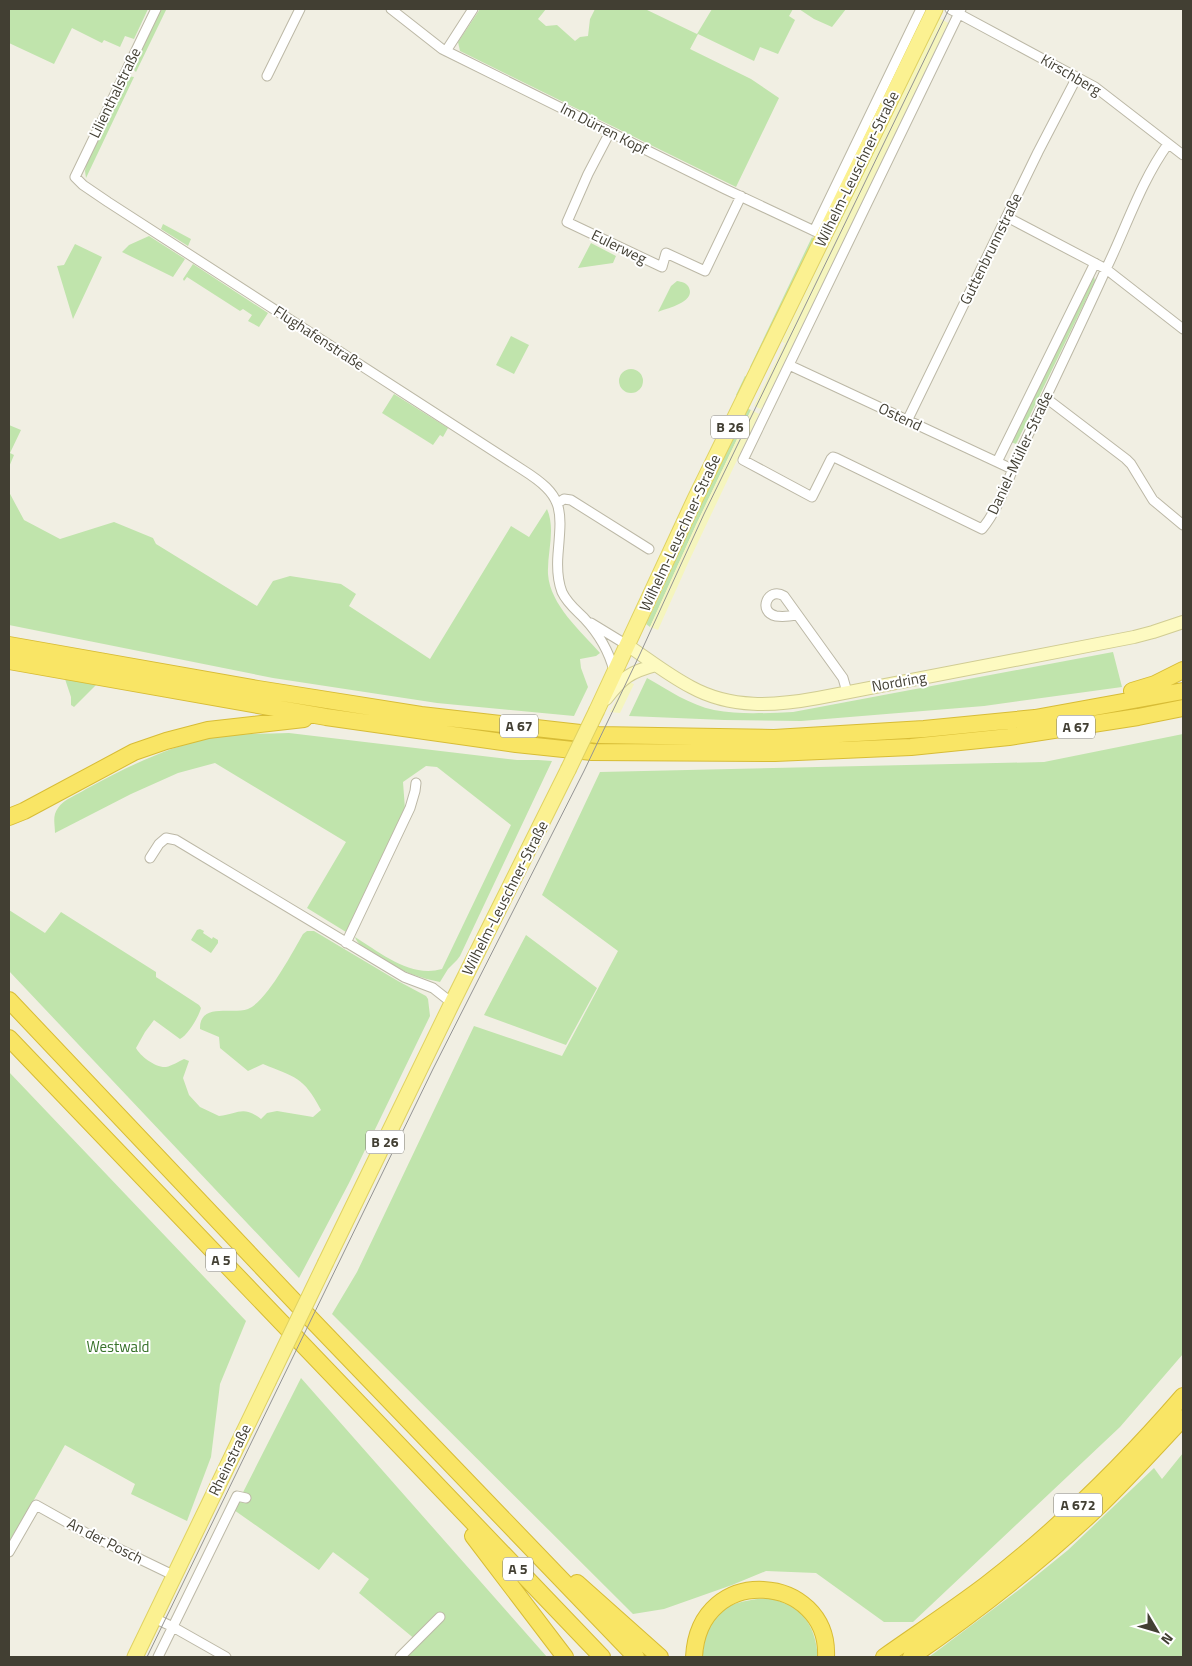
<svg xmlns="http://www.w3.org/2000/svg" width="1192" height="1666" viewBox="0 0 1192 1666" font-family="'Titillium Web',sans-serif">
<rect width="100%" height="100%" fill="#f1efe3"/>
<path fill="#c0e4ac" d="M9 9H148L134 39 125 36 120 47 104 40 102 43 72 28 54 64 9 43Z
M160 9 166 10 136 72 132 68Z
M480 9H546L538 19 546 26 557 25 575 41 580 37 588 36 590 19 595 9H645L697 34 712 9H793L789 16 795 20 778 54 760 47 754 61 698 34 690 49 751 79 779 98 736 187 460 51 458 42Z
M799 9H846L832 27 814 19Z
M924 48 925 49 835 234 839 219Z
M127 76 134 77 86 178 85 171 87 159Z
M163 224 191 239 188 246 161 229Z
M149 236 185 259 173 277 122 252 129 245Z
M812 237 814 239 738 396 736 395 745 376 747 377 751 367H750Z
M591 243 616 256 613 263 578 268Z
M75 244 102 257 73 319 57 266 64 265Z
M193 264 268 313 259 327 248 321 252 315 243 309 240 311 187 277 184 281 183 279Z
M1092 275 1094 276 1095 281 1016 444 1011 442Z
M677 281C682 282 685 282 688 286 698 302 667 308 658 312L671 286Z
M511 336 529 345 514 374 496 365Z
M619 381a12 12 0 1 1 24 0a12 12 0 1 1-24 0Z
M394 394 448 428 443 437 440 435 433 445 382 413Z
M746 408 751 410 696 525 650 627 646 624 664 586 673 561Z
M9 425 21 430 10 453 14 455 9 467Z
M9 492 24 520 60 539 114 522 153 538 156 544 257 606 273 581 290 576 341 584 356 594 349 606 430 659 511 526 529 537 547 509C556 530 547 552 548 574 550 605 581 631 600 653L596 656 580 659 581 668 588 687 574 716 437 703 273 678 9 625Z
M1113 652 1122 687 984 706 801 721 724 720 629 716 647 678C668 690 690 705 714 710 740 715 767 713 793 712Z
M65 679 96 685 74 707 71 705V697Z
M289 733 517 760H538L552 761 460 956 457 960 448 969 440 982C431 980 422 978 414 975 400 970 358 950 355 937 381 953 410 978 442 969L511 825 437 767 426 766 403 782 405 809 346 932 307 908 346 842 215 763 178 773 131 794 55 833C55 824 52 816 58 808 64 799 77 795 86 789 125 768 165 748 209 738 235 733 262 734 289 733Z
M1183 734V1354L1120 1427 913 1622H884L816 1573 766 1571 732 1585 664 1609 633 1614 332 1314 357 1272 474 1026 562 1056 618 951 542 895 600 772 1044 762Z
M9 910 45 933 61 912 156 972V977L199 1005 201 1008C199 1016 188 1035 180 1039L154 1020 145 1032 136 1048C140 1056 156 1068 166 1067 172 1066 179 1061 184 1059L189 1061 183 1078 189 1095 200 1107 219 1116C238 1114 243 1105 261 1119L267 1113 277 1111 313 1117 321 1110C303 1076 296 1078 263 1064L248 1071 220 1048 219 1037 200 1029C199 1002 233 1015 248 1009 267 1001 292 953 303 934L307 931H314L398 981 426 996 428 999 430 1016 349 1183 299 1278 9 971Z
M200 929 204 931 203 933 212 939 213 937 218 940V943L211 953 191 940 197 930Z
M526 935 597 988 566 1045 484 1015Z
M9 1072 246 1321 220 1384 211 1457 187 1521 131 1494 135 1484 65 1445 9 1544Z
M301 1378 547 1657H406L416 1640 359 1593 369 1579 333 1552 319 1570 234 1510Z
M1183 1453V1657H929L1020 1589 1068 1550 1154 1468 1162 1479Z
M766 1598C801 1604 815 1623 818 1657H702C704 1648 705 1635 709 1627 721 1603 742 1601 766 1598Z"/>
<path fill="#f5f5be" d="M939 18 950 24 767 400 761 409 754 406 785 343 782 342Z
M751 410 759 414 689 561 658 630 650 627 696 525Z
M626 681 634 684 620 713 610 712Z"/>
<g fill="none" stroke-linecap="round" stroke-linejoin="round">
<g stroke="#bcb8a6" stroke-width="11">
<path id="minor" d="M156 9 75 177 83 185 108 202 523 470C564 496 562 508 558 554 557 567 557 579 562 592 567 603 576 610 584 618 598 633 609 651 614 671
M391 9 442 49 725 189 825 236
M950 9 1095 87 1183 155
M961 9 743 460 812 497 831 459 833 457 836 458 982 529C1001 506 1009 475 1022 448 1050 388 1079 329 1106 269 1126 228 1141 181 1168 144
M446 51 473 9
M267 76 300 9
M610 132 588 174 567 222 662 267 666 253 705 271 741 196
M1007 217 1106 269 1183 329
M814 231 921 9
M789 365 1012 469
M1046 398 1126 459 1131 464 1153 500 1183 525
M907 421 1038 152 1077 77
M997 462 1095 263
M558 503 564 499 571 500 649 549
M797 615C791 616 783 617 776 616 757 612 768 586 784 596L843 678 847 692
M591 623 627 645
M150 858 159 844 166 838 176 840 404 977 433 988 452 1003
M346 943 410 808 415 791 416 783
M9 1552 36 1505 86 1533 175 1576
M154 1618 173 1627 226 1657
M158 1657 237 1496 246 1498
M400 1657 440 1617"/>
</g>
<g stroke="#d0cc93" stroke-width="14">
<path id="secondary" d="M627 645C648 659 668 675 691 687 731 709 775 706 818 698L1134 637 1153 632 1183 622
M606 699C623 677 630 672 656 665"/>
</g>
<g stroke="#dfd262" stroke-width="17">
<path id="primary" d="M597 710 695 499 935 9
M326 1262 452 1003 568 770
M135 1657 268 1382"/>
</g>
<g stroke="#d7bc36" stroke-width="18">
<path id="motorway" d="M9 645 258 689 421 715 598 735 774 738 924 729 1035 718 1183 691
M9 661 326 717 516 744 592 752 775 753 911 747 1009 737 1138 717 1183 708
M1132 691 1155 684 1183 670
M9 817 24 811 134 752 166 741 208 730 304 719
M9 1000 310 1318 636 1657
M9 1038 602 1657
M473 1536 565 1657
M577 1583 660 1657
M694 1657C699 1561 830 1574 826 1657
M884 1657C918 1633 953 1610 986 1585 1057 1530 1125 1463 1183 1396
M911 1657C976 1612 1038 1564 1096 1509 1126 1480 1155 1448 1183 1418"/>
</g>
<use href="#minor" stroke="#fff" stroke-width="9"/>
<use href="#secondary" stroke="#fdfac1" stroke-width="12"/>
<use href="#primary" stroke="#fbf191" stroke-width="15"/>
<use href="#motorway" stroke="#f9e565" stroke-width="16"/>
<path stroke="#939393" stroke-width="1" d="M147 1657 433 1069 584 771 640 654 704 514 949 9"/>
<g stroke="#dfd262" stroke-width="17" stroke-linecap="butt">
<path id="primary-bridge" d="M568 770 597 710
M268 1382 326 1262"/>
</g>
<use href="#primary-bridge" stroke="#fbf191" stroke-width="15"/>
</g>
<g text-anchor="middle" stroke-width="4" stroke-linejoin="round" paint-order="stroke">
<g fill="#fff" stroke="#7b7970" stroke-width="1">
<rect x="711" y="415.5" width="38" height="23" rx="4"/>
<rect x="500" y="714.5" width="38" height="23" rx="4"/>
<rect x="1057" y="715.5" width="38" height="23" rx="4"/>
<rect x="366" y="1130.5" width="38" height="23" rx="4"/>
<rect x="206" y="1248.5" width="30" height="23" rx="4"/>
<rect x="1054" y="1493.5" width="48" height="23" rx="4"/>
<rect x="503" y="1557.5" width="30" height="23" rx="4"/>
</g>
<g font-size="14" font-weight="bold" fill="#423f33">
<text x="730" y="432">B 26</text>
<text x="519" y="731">A 67</text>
<text x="1076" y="732">A 67</text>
<text x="385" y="1147">B 26</text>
<text x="221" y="1265">A 5</text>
<text x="1078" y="1510">A 672</text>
<text x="518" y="1574">A 5</text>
</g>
<g font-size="15" fill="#423f33" stroke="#fff">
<text transform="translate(1071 75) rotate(30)" y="5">Kirschberg</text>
<text transform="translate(115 93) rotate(-64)" y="5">Lilienthalstraße</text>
<text transform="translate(604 129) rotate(27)" y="5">Im Dürren Kopf</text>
<text transform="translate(857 169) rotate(-64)" y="5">Wilhelm-Leuschner-Straße</text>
<text transform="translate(619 247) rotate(26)" y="5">Eulerweg</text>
<text transform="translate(991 249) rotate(-64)" y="5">Guttenbrunnstraße</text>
<text transform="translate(319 338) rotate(33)" y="5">Flughafenstraße</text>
<text transform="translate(900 417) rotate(25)" y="5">Ostend</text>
<text transform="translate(1020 453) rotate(-65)" y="5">Daniel-Müller-Straße</text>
<text transform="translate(680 533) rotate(-65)" y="5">Wilhelm-Leuschner-Straße</text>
<text transform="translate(899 682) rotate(-10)" y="5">Nordring</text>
<text transform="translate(505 898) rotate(-63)" y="5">Wilhelm-Leuschner-Straße</text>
<text transform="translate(230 1460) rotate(-64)" y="5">Rheinstraße</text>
<text transform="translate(105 1541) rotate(27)" y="5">An der Posch</text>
</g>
<g font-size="15" fill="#367129" stroke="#fff">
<text x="118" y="1352">Westwald</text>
</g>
</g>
<rect width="1192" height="1666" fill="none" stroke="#423f33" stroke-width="20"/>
<g transform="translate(1157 1631) rotate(128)" stroke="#ffffff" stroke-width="4" paint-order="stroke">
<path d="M0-4L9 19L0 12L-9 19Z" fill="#423f33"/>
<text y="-8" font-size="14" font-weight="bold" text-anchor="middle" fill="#423f33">N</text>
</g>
</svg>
